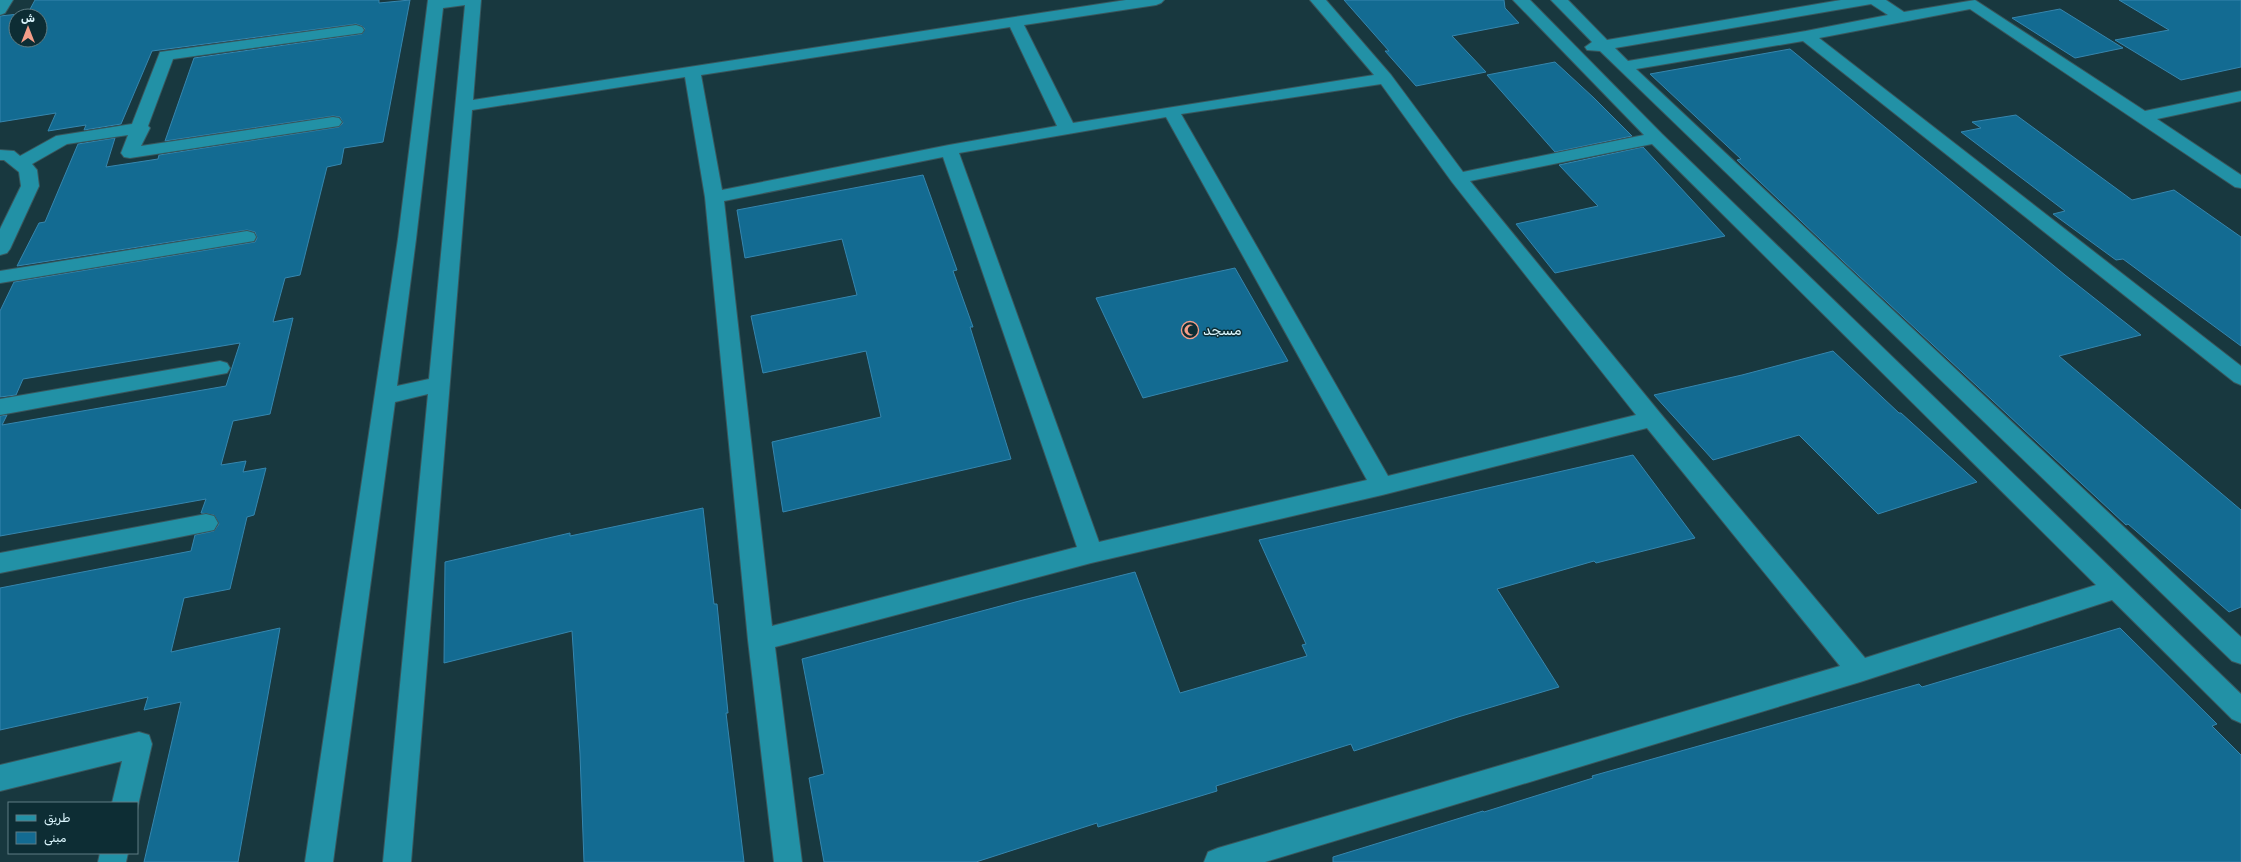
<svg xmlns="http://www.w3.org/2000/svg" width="2241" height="862" viewBox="0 0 2241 862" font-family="Rubik,'Noto Sans Arabic',sans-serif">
<rect width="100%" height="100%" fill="#18383f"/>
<path fill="#136b92" stroke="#3686ae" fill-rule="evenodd" d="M35 0H379V3L410 0 383 142 344 148 341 164 327 167 300 275 285 278 273 322 293 318 270 414 233 421 221 465 246 461 243 472 266 468 254 515 247 517 230 589 184 598 171 652 280 628 238 862H144L181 702 144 710 148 697 0 730V588L191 551 195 535 214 531 219 524 214 515 201 513 206 499 0 536V416L7 415 2 425 226 386 240 343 23 379 16 395 0 397V311L14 282 255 242 257 238 255 232 247 230 17 266 39 223 45 222 78 144 115 138 106 167 158 159 159 155 339 127 343 123 340 117 333 116 165 141 194 58 362 34 365 29 362 26 356 24 152 51 121 124 84 130 86 125 48 131 56 113 0 122V16L28 13ZM16 16H40V40H16Z
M1344 0H1504L1505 8 1519 23 1452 36 1486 72 1416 86 1385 51H1389Z
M2119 0H2241V67L2181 80 2115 40 2169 30Z
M2060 9 2123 48 2075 58 2012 18Z
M1790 49 2065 275 2141 335 2059 356 2241 510V607L2229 612 2128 524 2126 525 1843 261 1737 160 1741 159 1650 74Z
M1555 62 1594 98 1632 136 1555 152 1487 75Z
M2016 115 2132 200 2174 190 2241 237V346L2123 259 2116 260 2053 214 2065 211 1961 132 1981 128 1972 122Z
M1643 147 1725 236 1555 273 1516 224 1598 206 1559 165Z
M923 175 957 270 953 271 973 327H970L1011 459 783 512 772 442 881 417 866 351 763 373 751 316 857 295 842 239 745 258 737 210Z
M1235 268 1288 361 1143 398 1096 298Z
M1833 351 1899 413H1901L1977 482 1878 514 1799 435 1713 460 1654 395 1742 375Z
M1633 455 1695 538 1596 563 1594 561 1497 589 1559 687 1458 717 1354 751 1351 744 1216 786 1217 791 1098 827 1097 823 976 862H824L809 778 824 774 802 659 1023 600 1135 572 1180 693 1307 656 1302 645 1306 644 1259 540Z
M703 508 714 604H717L728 713H726L744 862H584L580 754 572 631 444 663 445 562 570 533V536Z
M2120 628 2217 724 2212 726 2241 755V862H1333V857L1483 811 1484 812 1593 778 1592 776 1919 684 1922 687Z"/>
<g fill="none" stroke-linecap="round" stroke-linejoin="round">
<g stroke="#39575d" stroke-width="2">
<path id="minor" d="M0 0H13L5 13 0 15Z
M428 0H481L473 100 1126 0H1164L1161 3 1156 5 1024 25 1073 123 1374 75 1310 0H1326L1391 75 1463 172 1644 135 1513 0H1530L1662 134 2241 694V723L2232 719 2112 600 1860 682 1265 862H1204L1208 852 1218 848 1840 666 1647 428 1382 495 1091 563 775 647 802 862H774L748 640 705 197 685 77 472 110 411 862H383L428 394 395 402 333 862H305L398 239ZM465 5 429 379 397 386 416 239 443 8ZM1010 27 1057 126 949 145 722 190 701 75ZM1381 84 1452 182 1636 415 1388 476 1181 114ZM1166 117 1367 480 1099 542 959 153ZM1652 144 2096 585 1865 658 1660 413 1470 181ZM943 157 1077 547 772 626 724 201Z
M1551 0H1568L1607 40 1841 0H1886L1904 12 1975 0 2145 111 2241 91V101L2157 119 2241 175V188L2235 187 1970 9 1819 38 2241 366V385L2234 382 1803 41 1636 69 2241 637V664L2232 661 1600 51 1587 50 1585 47 1592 42ZM1871 4 1888 15 1806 31 1628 61 1615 48Z
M356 25 362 27 364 30 362 33 173 59 148 126 150 128 141 146 333 117 339 118 342 122 339 126 130 158 124 157 121 153 128 135 67 144 32 164 37 170 39 186 10 249 7 253 0 255V229L21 186 19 172 4 160H0V150L14 151 20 156 56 136 132 124 160 52Z
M247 231 254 233 256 237 254 241 0 283V271Z
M220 361 227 363 230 368 227 373 0 415V399Z
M206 514 214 516 218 523 214 530 0 573V553Z
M139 732 149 735 152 744 137 810V803H112L122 761 0 791V765Z
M100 853H128L126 862H98Z"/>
</g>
<use href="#minor" fill="#2291a6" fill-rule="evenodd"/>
</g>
<defs>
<g id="mosque-ring" transform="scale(0.9)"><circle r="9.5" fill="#0d2d34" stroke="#f49e89" stroke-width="1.5"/><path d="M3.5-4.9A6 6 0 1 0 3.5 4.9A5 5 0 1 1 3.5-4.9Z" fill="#f49e89"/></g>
</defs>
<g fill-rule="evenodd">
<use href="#mosque-ring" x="1190" y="330"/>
</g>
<g text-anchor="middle" stroke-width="3" stroke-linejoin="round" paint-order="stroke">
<g font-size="14" fill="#dbf6fd" stroke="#0d2d34" text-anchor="start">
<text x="1203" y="335">مسجد</text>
</g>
</g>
<rect x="8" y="802" width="130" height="52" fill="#0d2d34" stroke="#5f7d84"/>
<rect x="16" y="815" width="20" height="6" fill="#2291a6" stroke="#5f7d84"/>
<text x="44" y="822" font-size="12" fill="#dbf6fd">طريق</text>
<rect x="16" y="832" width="20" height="12" fill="#136b92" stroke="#5f7d84"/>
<text x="44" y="842" font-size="12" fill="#dbf6fd">مبنى</text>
<g transform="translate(28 28)"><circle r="19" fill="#0d2d34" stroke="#5f7d84"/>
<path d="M0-3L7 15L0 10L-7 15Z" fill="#f49e89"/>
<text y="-6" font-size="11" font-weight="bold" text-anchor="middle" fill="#dbf6fd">ش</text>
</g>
</svg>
